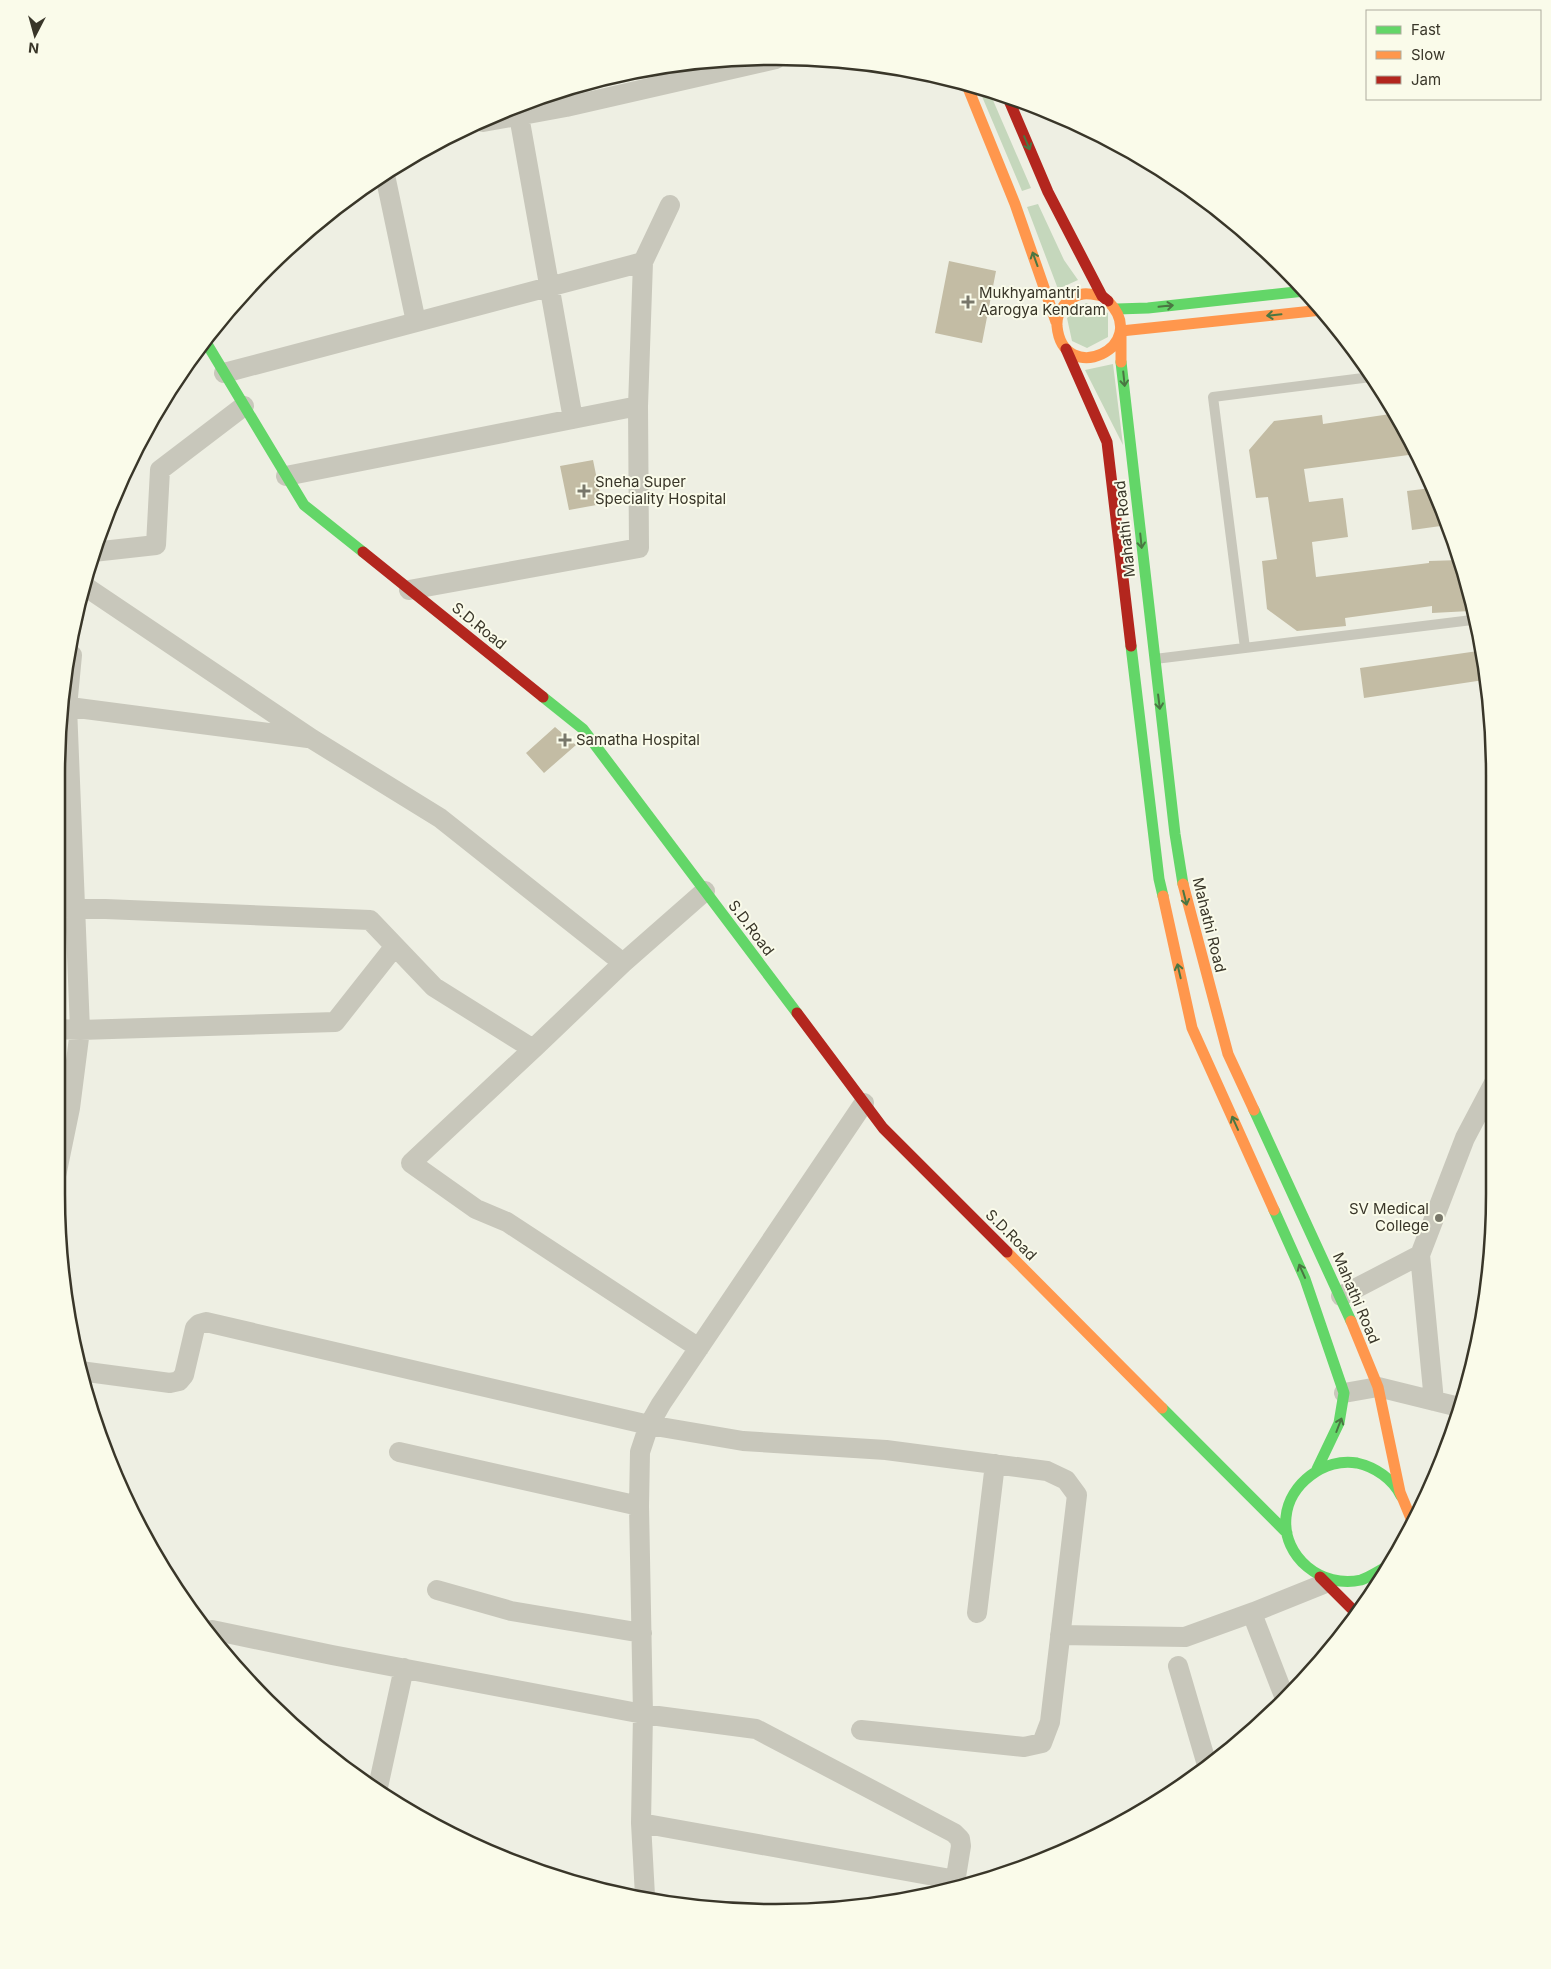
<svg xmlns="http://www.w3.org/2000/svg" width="1551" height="1969" viewBox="0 0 1551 1969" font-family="Inter,sans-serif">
<rect width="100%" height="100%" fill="#eeefe3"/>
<path fill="#c5d7bc" d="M978 87 989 91 1031 188 1022 191Z
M1038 204 1064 260 1078 280 1058 289 1027 207Z
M1086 303 1108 313V337L1087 348 1072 341 1067 318Z
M1113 364 1123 445 1085 370Z"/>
<path fill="#c3bca4" d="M949 261 996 271 982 343 935 333Z
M1397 413 1416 454 1304 469 1309 502 1343 498 1348 537 1312 542 1316 577 1429 563V561L1460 560 1470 611 1432 613V606L1345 618 1346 626 1297 631 1267 609 1262 561 1277 559 1268 497 1256 498 1249 450 1274 421 1322 415 1323 424Z
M593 460 602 504 569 510 560 466Z
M1431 488 1448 525 1412 530 1407 491Z
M1478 651 1484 680 1364 698 1360 668Z
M555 727 576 745 544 773 526 753Z"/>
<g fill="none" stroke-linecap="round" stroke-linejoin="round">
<path stroke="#c8c7bb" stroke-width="10" d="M1245 648 1213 397 1371 377
M1155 659 1472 620"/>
<path stroke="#c8c7bb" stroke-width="20" d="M519 116 573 419
M483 122 566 107 776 59
M385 175 416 322
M224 373 643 262
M286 476 638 406 643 262 670 205
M93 552 156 545 160 470 244 406
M86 587 312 739 440 818 623 963 705 891
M409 590 639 548 638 406
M62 706 308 738
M57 907 370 920 434 987 533 1049 623 963
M57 1029 80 1030 335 1022 395 946
M533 1049 411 1163 476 1209 507 1222 699 1348
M70 1108 80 1030 67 707 72 655
M56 1176 70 1108 57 1109
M1341 1296 1420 1255
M80 1371 170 1383 179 1381 184 1375 195 1328 199 1324 206 1322 649 1425 743 1441 886 1450 1047 1471 1066 1480 1077 1495 1050 1722 1042 1743 1024 1747 861 1730
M1344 1393 1378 1387 1459 1407
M1434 1401 1420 1255 1465 1138 1494 1083
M399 1452 639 1506
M437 1590 511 1611 642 1633
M977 1613 995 1464
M212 1630 332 1655 643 1714 756 1729 954 1833 960 1839 961 1846 954 1889
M1060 1635 1185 1637 1254 1612
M1178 1666 1207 1765
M1284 1696 1253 1616 1254 1612 1326 1583
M378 1787 404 1668
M641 1823 956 1880
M645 1896 641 1823 643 1714 639 1506 640 1452 649 1425 661 1404 864 1103"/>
<path stroke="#63d668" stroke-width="11" d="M1117 309 1148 308 1305 291
M204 339 304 505 363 552
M1121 362 1175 834 1183 884
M1131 646 1159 879 1163 896
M543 697 583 729 797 1013
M1254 1110 1351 1321
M1274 1210 1305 1279 1344 1393 1339 1423 1317 1469
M1162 1408 1287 1533
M1388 1566C1380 1570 1370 1577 1361 1580 1322 1589 1282 1557 1286 1517 1289 1484 1325 1457 1357 1463 1375 1467 1393 1479 1401 1496"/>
<path stroke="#ff974d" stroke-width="11" d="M966 83 1015 204 1056 322
M1102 296C1096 295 1089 293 1083 294 1068 296 1056 311 1057 326 1063 388 1153 347 1108 301
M1121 362V331L1322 310
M1183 884 1228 1054 1254 1110
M1163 896 1192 1028 1274 1210
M1007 1252 1162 1408
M1351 1321 1378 1387 1400 1492 1412 1521"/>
<path stroke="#b3261e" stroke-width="11" d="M1008 98 1048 192 1102 296 1108 301
M1066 349 1107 442 1131 646
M363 552 543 697
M797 1013 883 1128 1007 1252
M1320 1577 1356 1613"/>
</g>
<defs><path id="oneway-shaft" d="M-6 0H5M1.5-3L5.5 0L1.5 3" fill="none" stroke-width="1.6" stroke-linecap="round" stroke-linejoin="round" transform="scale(1.25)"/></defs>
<g stroke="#4a7642">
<use href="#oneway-shaft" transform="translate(1027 143) rotate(67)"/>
<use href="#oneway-shaft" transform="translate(1035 259) rotate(-110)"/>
<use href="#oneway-shaft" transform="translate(1166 306) rotate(-6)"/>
<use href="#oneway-shaft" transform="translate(1274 315) rotate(174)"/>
<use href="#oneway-shaft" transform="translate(1124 379) rotate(84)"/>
<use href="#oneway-shaft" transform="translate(1141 541) rotate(84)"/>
<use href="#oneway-shaft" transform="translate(1159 702) rotate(83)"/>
<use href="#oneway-shaft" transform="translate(1185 898) rotate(76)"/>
<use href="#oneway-shaft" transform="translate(1179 971) rotate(-103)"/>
<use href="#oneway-shaft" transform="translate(1235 1123) rotate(-114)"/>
<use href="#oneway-shaft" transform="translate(1302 1271) rotate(-114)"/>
<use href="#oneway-shaft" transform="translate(1339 1425) rotate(-69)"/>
</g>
<g fill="#78776a" stroke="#fafbea" stroke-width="2">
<path d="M965.5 294.5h5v5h5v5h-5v5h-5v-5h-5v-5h5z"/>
<path d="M581.5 483.5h5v5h5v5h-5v5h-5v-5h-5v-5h5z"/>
<path d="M562.5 732.5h5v5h5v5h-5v5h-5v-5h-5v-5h5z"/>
<circle cx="1439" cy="1218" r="5"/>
</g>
<g text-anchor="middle" stroke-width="4" stroke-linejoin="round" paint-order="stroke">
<g font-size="15" fill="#393629" stroke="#fafbea" text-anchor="start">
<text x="979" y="298">Mukhyamantri<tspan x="979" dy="17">Aarogya Kendram</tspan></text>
<text x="595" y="487">Sneha Super<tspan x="595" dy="17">Speciality Hospital</tspan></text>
<text x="576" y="745">Samatha Hospital</text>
<text x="1429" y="1214" text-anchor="end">SV Medical<tspan x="1429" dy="17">College</tspan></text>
</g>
<g font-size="15" fill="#393629" stroke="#fafbea">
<text transform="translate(1125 529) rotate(-96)" y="5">Mahathi Road</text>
<text transform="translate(479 626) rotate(39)" y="5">S.D.Road</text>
<text transform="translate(1209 925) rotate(76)" y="5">Mahathi Road</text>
<text transform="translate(751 928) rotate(53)" y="5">S.D.Road</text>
<text transform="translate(1011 1235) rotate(45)" y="5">S.D.Road</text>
<text transform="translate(1356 1298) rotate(67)" y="5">Mahathi Road</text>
</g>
</g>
<path d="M0 0H1551V1969H0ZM775 65H776A710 710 0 0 1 1486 775V1194A710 710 0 0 1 776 1904H775A710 710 0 0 1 65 1194V775A710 710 0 0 1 775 65Z" fill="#fafbea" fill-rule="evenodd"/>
<path fill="none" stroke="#393629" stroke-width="2.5" d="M775 65H776A710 710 0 0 1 1486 775V1194A710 710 0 0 1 776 1904H775A710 710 0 0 1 65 1194V775A710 710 0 0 1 775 65Z"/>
<rect x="1366" y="10" width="175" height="90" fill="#fafbea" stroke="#adac9d"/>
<rect x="1376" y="26" width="25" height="8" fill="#63d668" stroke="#adac9d"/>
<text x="1411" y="35" font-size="15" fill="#393629">Fast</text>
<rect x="1376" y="51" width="25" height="8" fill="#ff974d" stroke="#adac9d"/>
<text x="1411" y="60" font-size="15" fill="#393629">Slow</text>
<rect x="1376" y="76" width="25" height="8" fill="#b3261e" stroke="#adac9d"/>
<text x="1411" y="85" font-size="15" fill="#393629">Jam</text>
<g transform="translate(35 35) rotate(186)" stroke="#fafbea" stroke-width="4" paint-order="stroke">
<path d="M0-4L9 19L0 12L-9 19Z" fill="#393629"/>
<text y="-8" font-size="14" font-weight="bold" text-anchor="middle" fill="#393629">N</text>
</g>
</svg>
